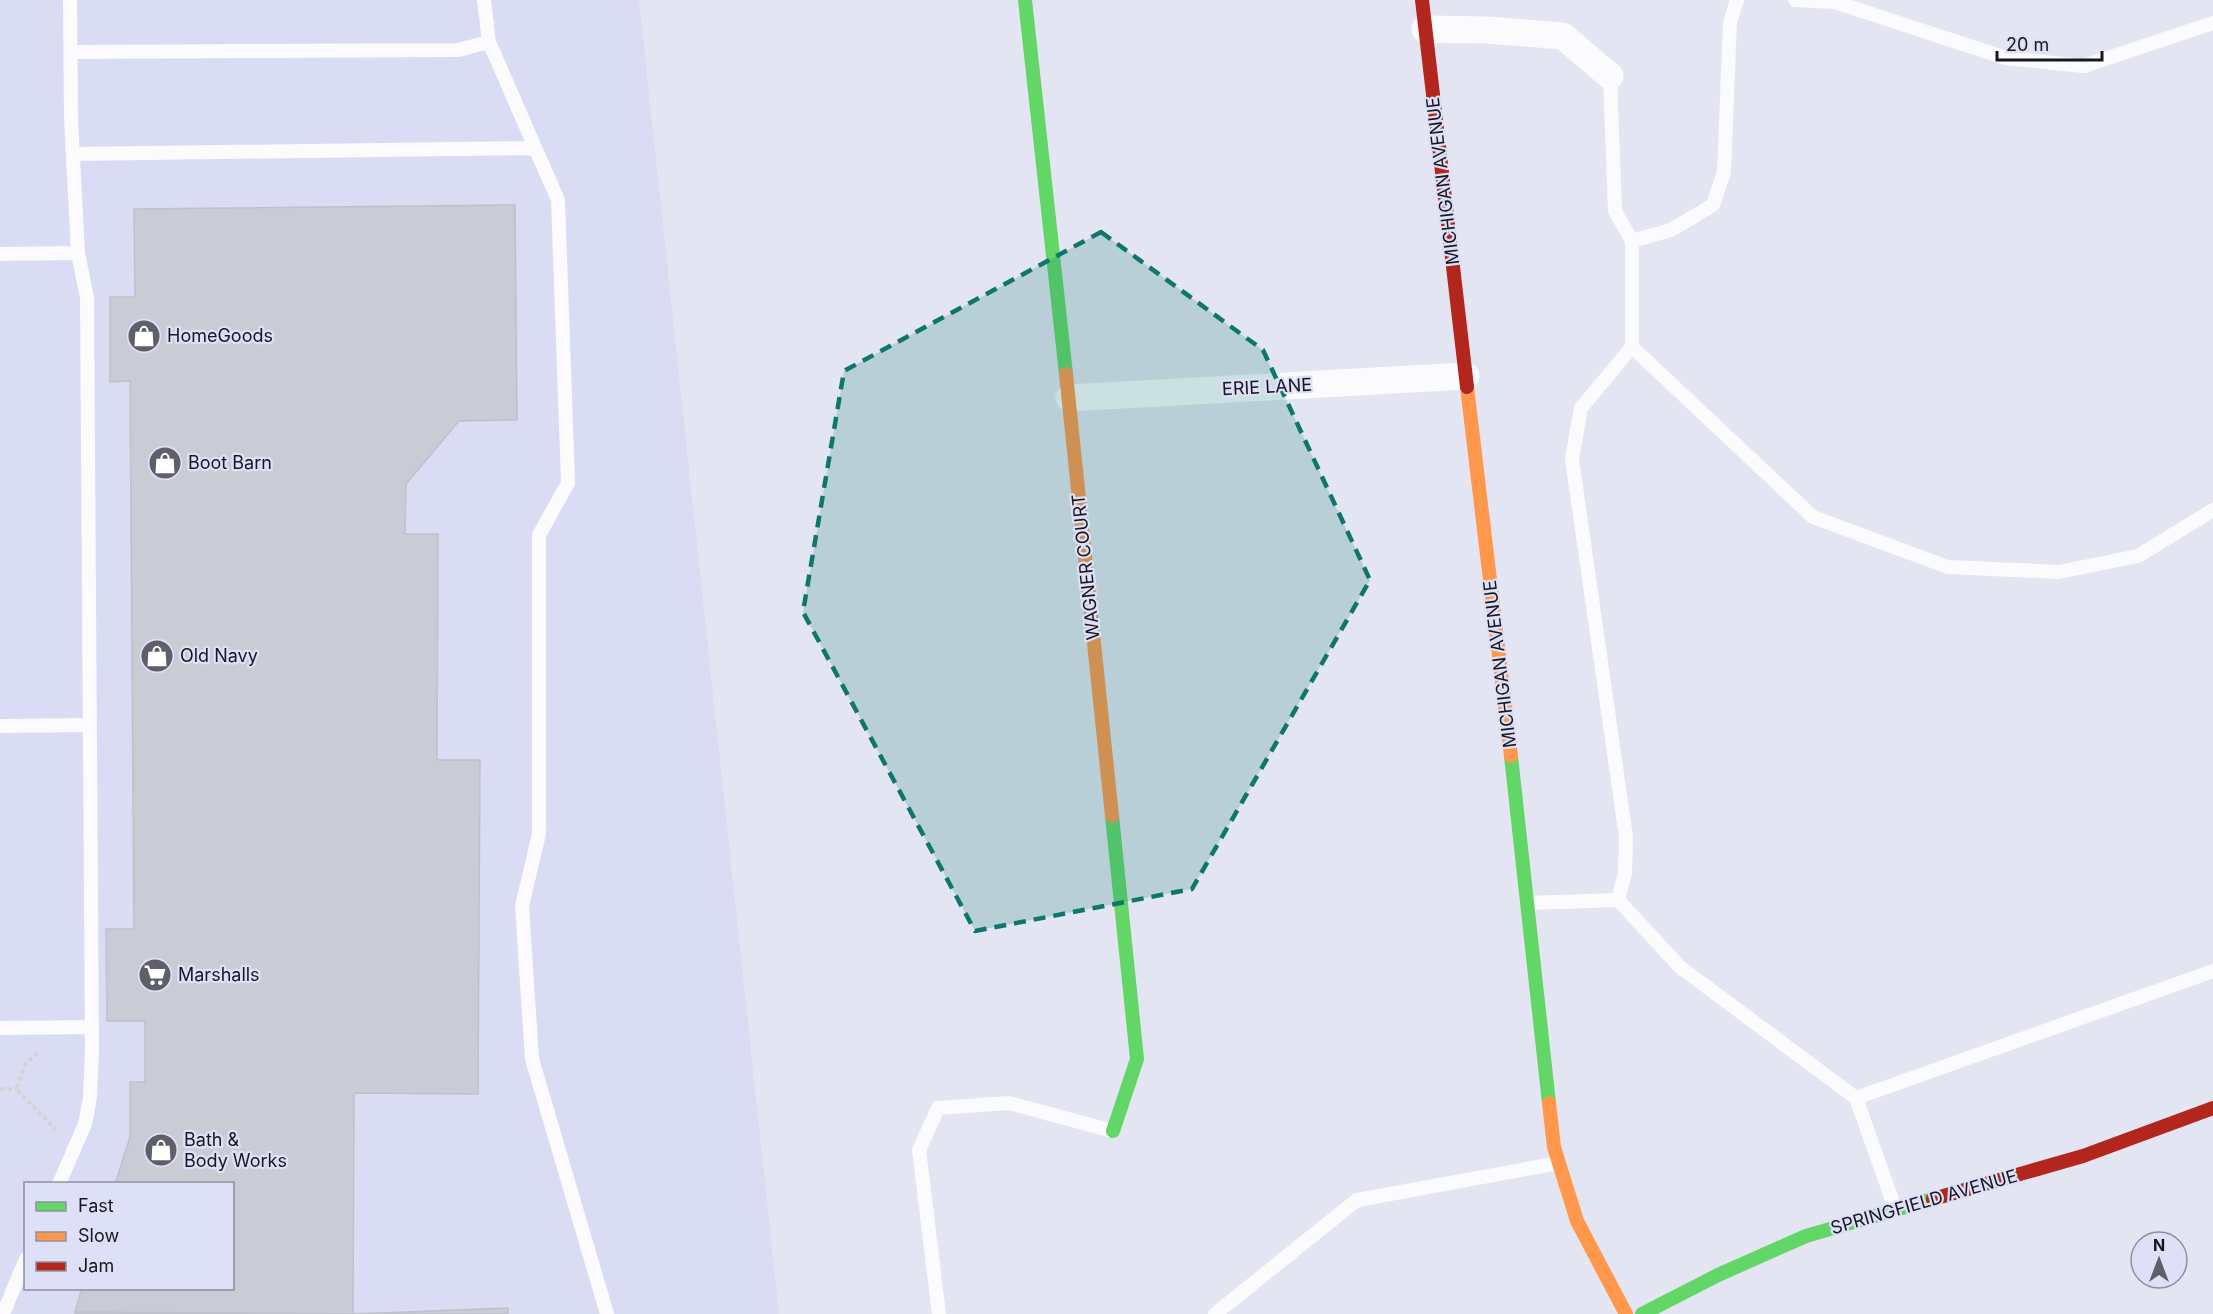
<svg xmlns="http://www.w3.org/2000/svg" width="2213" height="1314" viewBox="0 0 2213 1314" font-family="Inter,sans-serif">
<rect width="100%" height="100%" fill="#e4e5f2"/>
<path fill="#dadcf3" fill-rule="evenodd" d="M0 0H639L779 1314H0ZM26 1184H232V1288H26Z"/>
<path fill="#cbcbd6" stroke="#bfc0ca" stroke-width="1.5" d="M515 205 517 420 459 421 406 484 405 534H438L437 760H480L478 1094 354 1093 353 1314 75 1312 82 1288H232V1184H115L130 1137V1082H145V1021H107L106 929H134L130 381 110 382V297H135L134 209Z
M508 1308V1314H75V1312L353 1314Z"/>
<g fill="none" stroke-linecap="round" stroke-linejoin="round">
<path stroke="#d3d3d8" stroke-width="4" stroke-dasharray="4.5 3" stroke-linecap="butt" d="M38 1053 26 1063 16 1089 56 1130
M0 1089H16"/>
<path stroke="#fbfbfd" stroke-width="14" d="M1795 0 1835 2 2006 58 2084 66 2213 23
M489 42 558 200 568 483 539 535V834L522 906 532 1059 607 1314
M71 52 458 50 489 42 484 0
M1610 76 1615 211 1632 241V347L1813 517 1948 567 2059 572 2138 556 2213 510
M73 154 535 148
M1632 241 1671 230 1713 205 1724 172 1730 22 1737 0
M0 254 78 253
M0 726 90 725
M1618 900 1625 873 1626 837 1572 459 1581 408 1632 347
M1527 903 1618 900 1680 967 1856 1098 2213 971
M0 1028 92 1027
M1856 1098 1896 1211
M59 1184 85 1124 90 1098 92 1050 87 298 78 253 71 119 70 0
M3 1314 26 1259
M939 1314 919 1150 938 1108 1009 1103 1113 1131
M1215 1314 1357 1200 1559 1163"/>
<path stroke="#fbfbfd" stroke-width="27" d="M1425 29 1487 30 1563 36 1610 76
M1069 398 1466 376"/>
<path stroke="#63d668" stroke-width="14" d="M1025 0 1066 374
M1511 756 1549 1103
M1112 816 1137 1059 1113 1131
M1642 1314 1718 1275 1806 1236 1933 1199"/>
<path stroke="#ff974d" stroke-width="14" d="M1066 374 1112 816
M1467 387 1511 756
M1549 1103 1554 1147 1577 1221 1626 1314"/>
<path stroke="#b3261e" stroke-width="14" d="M1422 0 1467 387
M1933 1199 2083 1156 2213 1108"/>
</g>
<path fill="#0f766e" fill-opacity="0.2" stroke="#0f766e" stroke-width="4.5" stroke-dasharray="12 8" stroke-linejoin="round" d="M1101 232 1263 350 1370 580 1192 889 975 931 803 612 844 371Z"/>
<defs>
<g id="shop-disc" transform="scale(1.725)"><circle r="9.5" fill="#5e5f69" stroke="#dee0f8"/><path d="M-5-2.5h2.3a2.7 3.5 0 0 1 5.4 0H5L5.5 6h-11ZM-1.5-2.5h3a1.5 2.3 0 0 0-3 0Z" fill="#fff"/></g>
<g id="supermarket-disc" transform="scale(1.725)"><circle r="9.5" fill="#5e5f69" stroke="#dee0f8"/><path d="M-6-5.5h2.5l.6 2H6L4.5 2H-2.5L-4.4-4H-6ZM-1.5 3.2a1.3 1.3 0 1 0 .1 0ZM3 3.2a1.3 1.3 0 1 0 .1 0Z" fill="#fff"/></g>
</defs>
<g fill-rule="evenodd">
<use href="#shop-disc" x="144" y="336"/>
<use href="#shop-disc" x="165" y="463"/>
<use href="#shop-disc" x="157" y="656"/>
<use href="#supermarket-disc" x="155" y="975"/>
<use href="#shop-disc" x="161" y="1150"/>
</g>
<g text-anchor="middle" stroke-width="4.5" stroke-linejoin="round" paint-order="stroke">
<g font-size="18" fill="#16171f" stroke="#dee0f8">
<text transform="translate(1443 181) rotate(-97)" y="6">MICHIGAN AVENUE</text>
<text transform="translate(1267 387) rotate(-3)" y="6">ERIE LANE</text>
<text transform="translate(1086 567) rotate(-96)" y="6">WAGNER COURT</text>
<text transform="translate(1500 664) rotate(-97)" y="6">MICHIGAN AVENUE</text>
<text transform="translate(1924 1202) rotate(-16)" y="6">SPRINGFIELD AVENUE</text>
</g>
<g font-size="18" fill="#16171f" stroke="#dee0f8" text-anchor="start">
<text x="167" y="342">HomeGoods</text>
<text x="188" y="469">Boot Barn</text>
<text x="180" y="662">Old Navy</text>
<text x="178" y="981">Marshalls</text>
<text x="184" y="1146">Bath &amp;<tspan x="184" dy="21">Body Works</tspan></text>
</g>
</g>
<rect x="24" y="1182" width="210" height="108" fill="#dee0f8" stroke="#8e90a1" stroke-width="1.5"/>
<rect x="36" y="1202" width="30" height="9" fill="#63d668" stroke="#8e90a1" stroke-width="1.5"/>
<text x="78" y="1212" font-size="18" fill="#16171f">Fast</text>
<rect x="36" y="1232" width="30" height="9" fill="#ff974d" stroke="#8e90a1" stroke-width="1.5"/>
<text x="78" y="1242" font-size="18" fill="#16171f">Slow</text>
<rect x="36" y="1262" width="30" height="9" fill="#b3261e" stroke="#8e90a1" stroke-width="1.5"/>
<text x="78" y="1272" font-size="18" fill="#16171f">Jam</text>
<g transform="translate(2159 1260)"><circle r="28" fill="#dee0f8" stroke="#8e90a1" stroke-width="1.5"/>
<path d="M0-4.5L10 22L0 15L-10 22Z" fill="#5e5f69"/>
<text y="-9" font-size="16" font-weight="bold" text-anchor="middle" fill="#16171f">N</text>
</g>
<path d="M1997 51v9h105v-9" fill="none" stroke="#16171f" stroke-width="3"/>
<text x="2006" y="51" font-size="18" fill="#16171f" stroke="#dee0f8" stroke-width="4.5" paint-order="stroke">20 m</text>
</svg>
